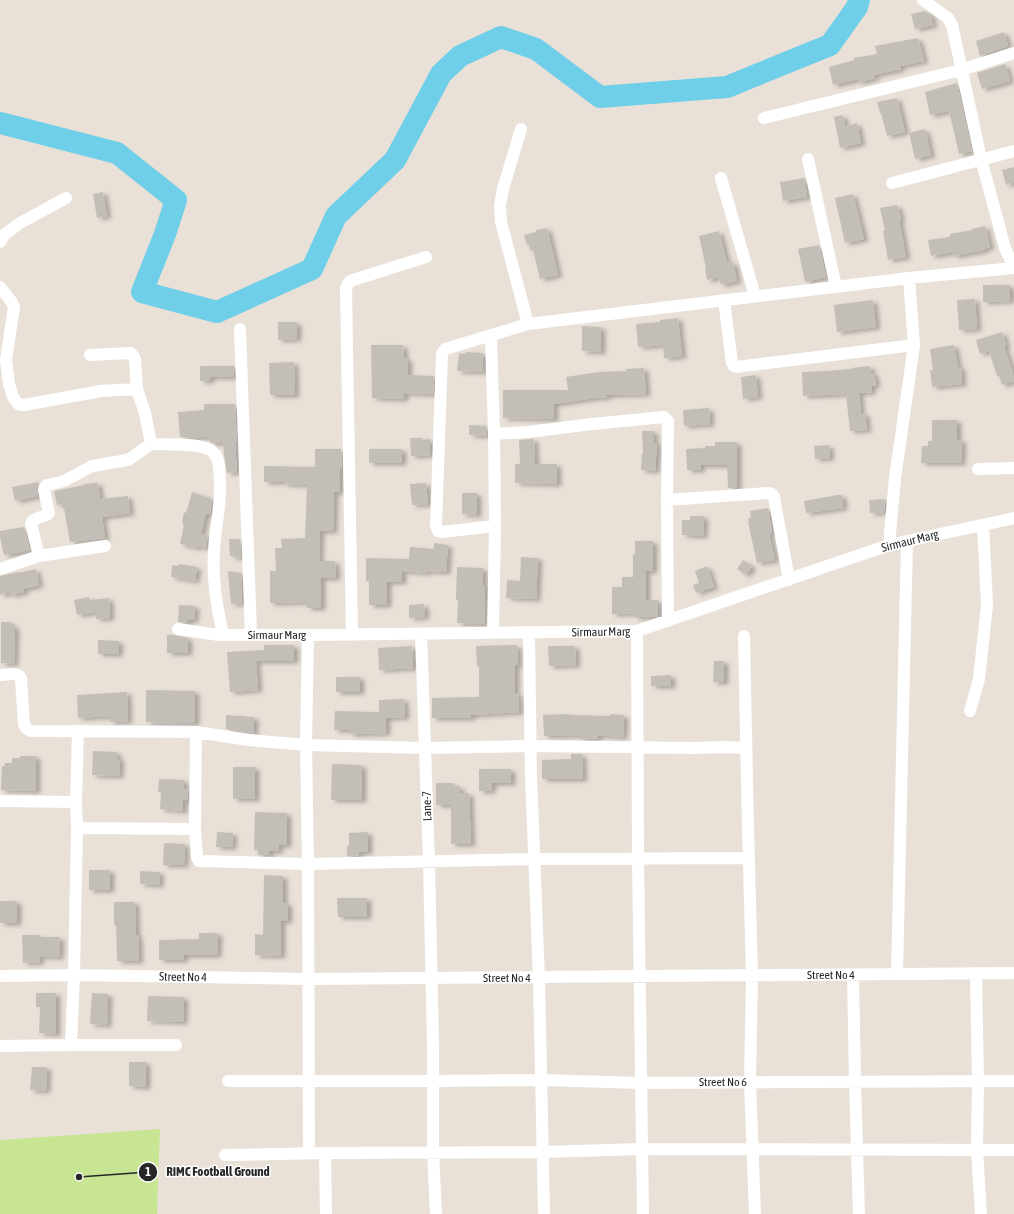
<svg xmlns="http://www.w3.org/2000/svg" width="1014" height="1214" viewBox="0 0 1014 1214" font-family="'Asap Condensed',sans-serif">
<defs>
<filter id="shadow"><feDropShadow dx="4.5" dy="2.5" stdDeviation="2" flood-color="#0004"/></filter>
</defs>
<rect width="100%" height="100%" fill="#e9e1d8"/>
<path fill="#c7e592" d="M160 1129 157 1214H0V1140Z"/>
<g fill="none" stroke-linecap="round" stroke-linejoin="round">
<path stroke="#6fcfe8" stroke-width="22" d="M0 123 117 153 176 200 165 234 142 292 217 312 312 269 336 216 395 160 441 74 460 56 501 37 536 49 600 97 727 87 830 45 857 7 859 0"/>
</g>
<path fill="#c4beb8" filter="url(#shadow)" d="M925 11 930 14 933 25 915 29 911 14Z
M1004 32 1008 46 980 56 976 41Z
M918 38 924 61 900 66 901 69 874 75 875 78 859 82 858 79 833 85 829 67 854 60V58L877 54 875 46Z
M1005 64 1010 81 982 89 977 73Z
M957 83 972 151 959 154 949 111 930 115 925 92Z
M897 98 905 132 887 136 881 113H880L877 102Z
M843 115 845 126 857 123 861 143 840 148 834 117Z
M925 129 931 155 915 159 909 133Z
M1014 167V182L1006 185 1002 170Z
M805 178 807 197 783 201 780 182Z
M103 192 107 216 97 218 93 194Z
M853 194 864 239 845 243 835 198Z
M897 205 901 219 899 220 906 257 888 260 883 231H885L880 208Z
M985 226 990 247 984 249V250L954 256 953 252 931 256 928 240 950 237V234L972 230V229Z
M547 228 558 275 540 279 533 250 530 251 529 245H527L524 235 536 232V230Z
M719 231 727 263 733 262 737 281 721 285 719 277 707 280 705 268H706L699 236Z
M819 245 826 277 805 282 798 249Z
M983 285H1010V301L983 302Z
M975 299 977 329 959 330 957 300Z
M873 300 876 327 837 332 834 305Z
M678 318 682 356 664 358 663 345 638 347 636 324 660 322V320Z
M278 322H297V339L278 340Z
M582 326 601 327V352L582 351Z
M1002 332 1006 345 1004 346 1014 377V381L1002 385 999 376H997L989 351 980 354 976 340Z
M371 345H403L404 358 408 359V375L434 376 433 394 404 393V399L372 398Z
M954 345 958 367H961L962 384 932 387 930 370H933L930 349Z
M466 352 483 353 482 372 457 371 459 353 466 354Z
M294 362 295 395H270L269 363Z
M200 366H234V377H210V381H200Z
M870 366 871 373H874L876 385 871 386 872 392 859 393 861 414 865 413 867 430 850 431 846 394 803 396 802 372 828 371 852 369V368Z
M644 368 646 394 607 395V397L594 398 554 404V419L503 418V390H568L566 377 599 372 626 371V369Z
M756 375 758 397 743 399 741 377Z
M204 404H235L237 443H235L237 472 227 473 224 455 223 443H212L210 442V436L193 438 180 437 178 412 204 410Z
M709 408 710 424 684 426 683 410Z
M932 420H957V440H962L961 463H921L922 446H928V441H932Z
M469 425 486 426 487 436 469 435Z
M642 431H654V443H657L655 471 641 470 642 454H643Z
M410 438H422V440L430 439V455L411 456Z
M534 439 535 464H557V484L515 483V464H520L519 440Z
M715 442H737V488H728L727 465H700L701 470H687L686 449 705 448V446H715Z
M829 445 830 458 815 459 814 446Z
M315 449H341L342 469H340V492H334L333 531H320L319 561H335L336 578H321V608H307V602L270 603V571H276L275 548H282L281 539 305 538 307 485 284 484V482H264V466L315 467Z
M369 449H402V463H369Z
M38 482 37 491 38 496 15 501 12 487Z
M98 483 100 499 128 496 130 513 102 517 105 538 70 542 64 508H63L62 504 57 505 54 491 84 485V484Z
M426 483 428 504 412 505 410 484Z
M192 492 212 499 210 514 206 513 201 534 208 535 206 548 197 546V548L180 544 184 525H183V522H182L184 512 186 513Z
M462 493H477V515L462 514Z
M838 495H842L843 508 806 513 804 501Z
M885 499 884 512 870 513 869 500Z
M768 508 772 533 769 534 775 560 757 563 748 522 749 521 748 518H751L750 511Z
M690 516H704L703 536 682 535V520H690Z
M24 527 30 550 4 555 0 537V531Z
M229 539H240L241 558 230 556Z
M635 541H653V571H646V600H658V616L656 617H634V613L612 614V587H622V577H633V554H635Z
M434 543 448 545 446 572 427 571 426 573 402 571V582H387V605H369V581H366V558L409 559 410 547 434 549Z
M521 557 538 558 536 599 506 598 507 580 520 581Z
M743 560 752 566 746 575 737 569Z
M179 564 197 567 195 581 171 577 172 565 178 566Z
M707 566 714 587 696 593 693 585 699 583 695 571Z
M457 567 483 568V585H485L484 624 457 623 458 600H456Z
M36 569 39 585 23 589 24 592 11 595 10 592 0 595V576L18 572V573Z
M228 571 241 573 242 603 231 604Z
M89 597V600L109 598 110 618 96 619V612L77 615 74 600Z
M424 604 425 617 409 618V605Z
M179 605 195 606 194 620H188V623L178 622Z
M1 622H11V626H15L14 664 1 663Z
M167 635H174L188 638V653H167Z
M98 640 119 641 118 654H98Z
M264 645H294V661H256L258 690 230 692 227 652 264 650Z
M517 645 518 665H515V694L518 693 519 712 471 715V718H432V698L479 697V666H477L476 646Z
M412 646 413 668 379 670 378 648Z
M548 646H575L576 665 549 666Z
M714 661H724V682H713Z
M671 675V686H651V676Z
M336 677H360V692H336Z
M146 690 195 691V723L146 722Z
M127 692 128 721 110 722V716L78 718 77 695Z
M404 699 405 717 386 718V733L350 734V730H334L335 711 379 712V700Z
M569 714V715L610 716V714L624 715 623 737 598 735V739H580V735L544 736 543 715Z
M226 715 254 717V733L226 729Z
M93 751 117 752V759H120L119 776 92 775Z
M571 754H582L583 779H542V760L571 759Z
M20 756H36V791L1 790 2 766H5V763H12V758H20Z
M332 764 362 765V800H331Z
M233 767H255V799H233Z
M479 769H511V783H492L491 791H479Z
M159 779 184 780V789H188L187 800H183V811L160 809 161 792H158Z
M436 783H453V787L460 786V793H469L471 844H451V805H436Z
M255 812 287 813V845H279V851H269V855H258V850H254Z
M217 832 233 833 232 847H216Z
M368 832V852H359V855L347 856V846H349V833Z
M164 843 185 844 184 865H163Z
M89 870H110V890H89Z
M140 871 160 872 159 885 140 884Z
M264 875 283 876V903H288V921H281V956L255 955V934L263 935Z
M337 898H367V917H338Z
M0 901H17V923H0Z
M114 902H135L136 935H138L139 961H117L116 925H114Z
M199 933H218L217 955H184V960H159V940L199 939Z
M22 935H39V937H60L59 957 39 956 40 962 23 963Z
M36 993H56V1034L39 1033 40 1007H36Z
M92 993 108 994 107 1025 90 1024Z
M148 996 184 997 183 1022 147 1021Z
M129 1062H146V1087L129 1086Z
M32 1067H47L46 1091 30 1090Z"/>
<g fill="none" stroke-linecap="round" stroke-linejoin="round">
<path stroke="#fff" stroke-width="12" d="M923 0 948 18 952 25 981 159 1005 248 1014 267
M764 118 961 70 1014 53
M521 129 503 189 500 205 501 222 528 324
M808 159 836 287
M721 178 755 296
M892 183 1014 151
M0 242 5 234 20 223 66 198
M0 287 11 301 14 307 6 360 9 384 13 397 18 404 24 405 101 391 137 389 145 413 151 444C166 445 202 442 213 452 221 460 219 474 220 484 221 506 215 528 214 551 212 579 217 607 223 635
M724 300 732 363 734 366 736 367 914 345
M240 329 251 635
M491 335 494 434 495 526 493 633
M90 355 131 353 135 359 137 389
M494 434 528 432 592 424 664 417 668 421 667 500 668 621
M978 469 1014 468
M667 500 769 493 772 494 774 497 789 580
M495 526 442 532 438 531 436 526 442 354 445 349 528 324 909 278 1014 268
M889 545 895 478 914 345 909 278
M105 546 39 556 31 524C33 517 44 518 49 513L44 490 45 487 47 485 64 481 92 466 128 460 151 444
M0 569 39 556
M178 629 219 635H308L637 631 889 545 1014 518
M637 631 638 859 643 1214
M529 633 531 776 539 978 544 1214
M421 634 429 862 433 1045V1152L436 1214
M308 635 306 745 308 864 309 1153
M352 635 346 289 348 284 350 281 426 257
M744 636 748 828 752 975 750 1082 755 1214
M0 675C8 675 18 671 21 679L24 725 27 729 31 731 196 732 249 740 306 745 425 748 531 746 694 748 724 747 746 748
M970 711 979 679 987 605 983 525
M78 731 76 802 77 828 74 975 71 1045H176
M0 801 76 802
M77 828 195 829 197 857 199 861H202L308 864 535 859 749 858
M195 829 196 732
M853 974 855 1082 859 1214
M897 974 907 541
M976 974 978 1082 977 1150 981 1214
M0 976 74 975 308 979 1014 973
M0 1046 71 1045
M228 1081H432L542 1080 641 1083 1014 1081
M325 1153 326 1214
M225 1155 325 1153 543 1152 641 1149 1014 1150"/>
</g>
<g text-anchor="middle" stroke-width="3" stroke-linejoin="round" paint-order="stroke">
<g font-size="12" fill="#272727" stroke="#fff">
<text transform="translate(910 541) rotate(-14)" y="4">Sirmaur Marg</text>
<text transform="translate(601 632) rotate(-1)" y="4">Sirmaur Marg</text>
<text x="277" y="639">Sirmaur Marg</text>
<text transform="translate(427 806) rotate(-92)" y="4">Lane-7</text>
<text x="831" y="979">Street No 4</text>
<text transform="translate(183 977) rotate(1)" y="4">Street No 4</text>
<text x="507" y="982">Street No 4</text>
<text x="723" y="1086">Street No 6</text>
</g>
</g>
<path fill="none" stroke="#272727" stroke-width="1.5" d="M79 1177L148 1172"/>
<g fill="#272727" stroke="#fff" stroke-width="1.5">
<circle cx="79" cy="1177" r="4"/>
<circle cx="148" cy="1172" r="10"/>
</g>
<g font-size="12" text-anchor="middle" font-weight="bold" fill="#fff">
<text x="148" y="1176">1</text>
</g>
<g font-size="13" text-anchor="middle" font-weight="bold" fill="#272727" stroke="#fff" stroke-width="3" stroke-linejoin="round" paint-order="stroke">
<text x="218" y="1176">RIMC Football Ground</text>
</g>
</svg>
